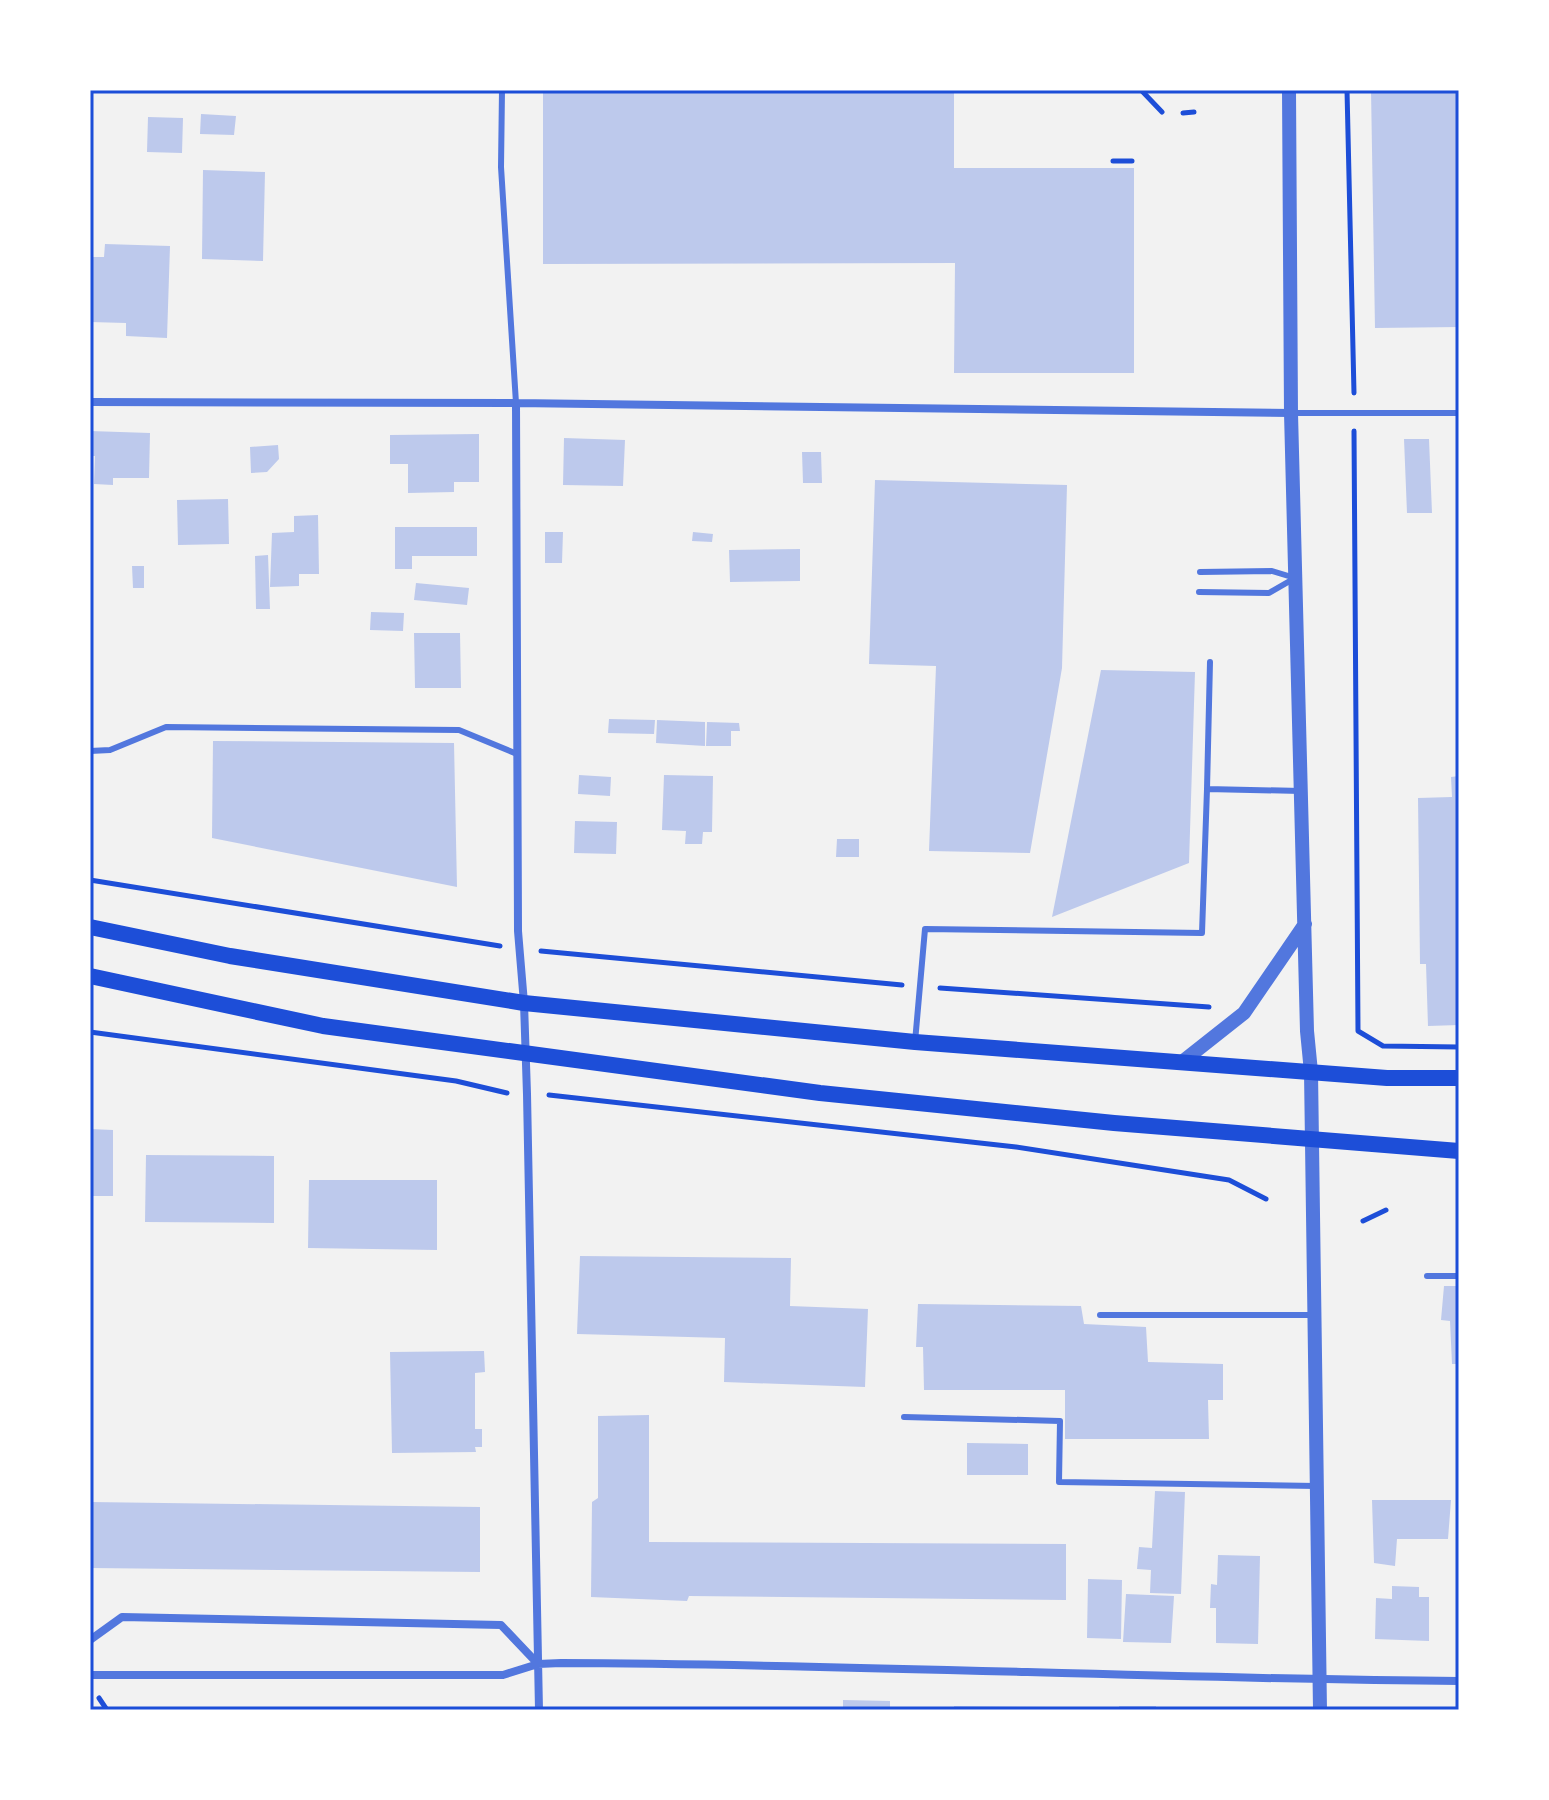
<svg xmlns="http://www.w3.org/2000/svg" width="1549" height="1800" viewBox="0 0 1549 1800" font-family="'Varela Round',sans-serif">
<rect width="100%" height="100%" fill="#f2f2f2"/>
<path fill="#bdc9ec" d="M543 90H954V168H1134V373H954L955 263 543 264Z
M1371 90H1459V327L1375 328Z
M201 114 236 116 234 135 200 134Z
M148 117 183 118 182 153 147 152Z
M203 170 265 172 263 261 202 259Z
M105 244 170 246 167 338 126 336V323L90 322V257H104Z
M90 431 150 433 149 478H113V485L94 484 95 456H90Z
M479 434V482H454V492L408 493V464H390V435Z
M564 438 625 440 623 486 563 485Z
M1404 439H1429L1432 513H1407Z
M278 445 279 459 267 472 251 473 250 447Z
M802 452H821L822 483H803Z
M875 480 1067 485 1062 668 1030 853 929 851 936 666 869 664Z
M228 499 229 544 178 545 177 500Z
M318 515 319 574H299V586L270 587 272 533 294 532V516Z
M395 527H477V556H412V569H395Z
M545 532H563L562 563H545Z
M693 532 713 534 712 542 692 541Z
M800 549V581L730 582 729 550Z
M268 555 270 609H256L255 556Z
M132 566H144V588H133Z
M416 583 469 588 467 605 414 600Z
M371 612 404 613 403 631 370 630Z
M414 633H460L461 688H415Z
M1101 670 1195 672 1189 863 1052 917Z
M609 719 655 720 654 734 608 733Z
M657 720 705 722V746L656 743Z
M707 722 739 723 740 731H731V746H706Z
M213 741 454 743 457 887 212 838Z
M579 775 611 777 610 796 578 794Z
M664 775 713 776 712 832H703L702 844H685L686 831 662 830Z
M1459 776V1025L1428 1026 1426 964H1420L1418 798 1452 797 1451 777Z
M575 821 617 822 616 854 574 853Z
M837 839H859V857H836Z
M90 1129 113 1130V1196H90Z
M146 1155 274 1156V1223L145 1222Z
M309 1180H437V1250L308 1248Z
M580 1256 791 1258 790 1306 868 1309 865 1387 724 1382 725 1338 577 1334Z
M1444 1286H1459V1364H1452L1450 1321 1441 1320Z
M918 1304 1081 1306 1084 1324 1146 1327 1148 1362 1223 1364V1400H1208L1209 1439H1065V1390H924L923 1347H916Z
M484 1351 485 1372 475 1373V1429H482V1447H475L476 1452 392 1453 390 1352Z
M649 1415V1542L1066 1544V1600L689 1596 687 1601 591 1597 592 1502 598 1498V1416Z
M967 1443 1028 1444V1475H967Z
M1155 1491 1185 1492 1181 1594 1150 1593 1151 1570 1137 1569 1139 1547 1152 1548Z
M1372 1500H1451L1448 1539H1397L1395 1566 1374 1563Z
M90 1502 480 1507V1572L90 1568Z
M1218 1555 1260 1556 1258 1644 1216 1643V1608H1210L1211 1584 1217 1585Z
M1088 1579 1122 1580 1121 1639 1087 1638Z
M1392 1586 1419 1587V1597H1429V1641L1375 1639 1376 1598 1392 1599Z
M1126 1594 1174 1596 1171 1643 1123 1642Z
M843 1700 890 1701V1710H843Z
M954 1706 1049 1707V1710H954Z
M1119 1706H1156V1710H1119Z"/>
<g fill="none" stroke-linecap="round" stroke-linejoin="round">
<path stroke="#1d4ed8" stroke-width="5" d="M1141 90 1162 112
M1347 90 1354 393
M1183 113 1194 112
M1113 161H1132
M1354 431 1358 1031 1383 1046 1459 1047
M90 880 500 946
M541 951 902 985
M940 988 1209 1007
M90 1032 456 1081 507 1093
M549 1095 1016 1147 1229 1180 1266 1199
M1363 1221 1386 1210
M99 1698 107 1710"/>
<path stroke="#5277de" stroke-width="6" d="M502 90 501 167 516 403
M1291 413H1459
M1200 572 1272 571 1295 578
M1199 592 1269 593 1295 578
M90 751 110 750 166 727 459 730 517 754
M1207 789 1210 662
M915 1042 925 929 1202 933 1207 789 1301 791
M1427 1276H1459
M1100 1315H1313
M904 1417 1060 1421 1059 1482 1316 1486"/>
<path stroke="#5277de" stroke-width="8" d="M90 402 516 403 1291 413
M516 403 518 931 524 1003 527 1094 539 1710
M90 1640 122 1617 501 1625 538 1664
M90 1675H503L538 1664 561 1663C861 1664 1160 1679 1459 1681"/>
<path stroke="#5277de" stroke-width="14" d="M1289 90 1291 413 1307 1031 1311 1072 1320 1710
M1182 1062 1244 1013 1305 924"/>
<path stroke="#1d4ed8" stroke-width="16" d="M90 927 230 956 524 1003 915 1042 1387 1078H1459
M90 976 323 1026 820 1093 1114 1123 1459 1151"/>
</g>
<rect width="1549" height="1800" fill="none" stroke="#ffffff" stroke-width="184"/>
<rect x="92" y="92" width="1365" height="1616" fill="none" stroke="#1d4ed8" stroke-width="3"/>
</svg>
